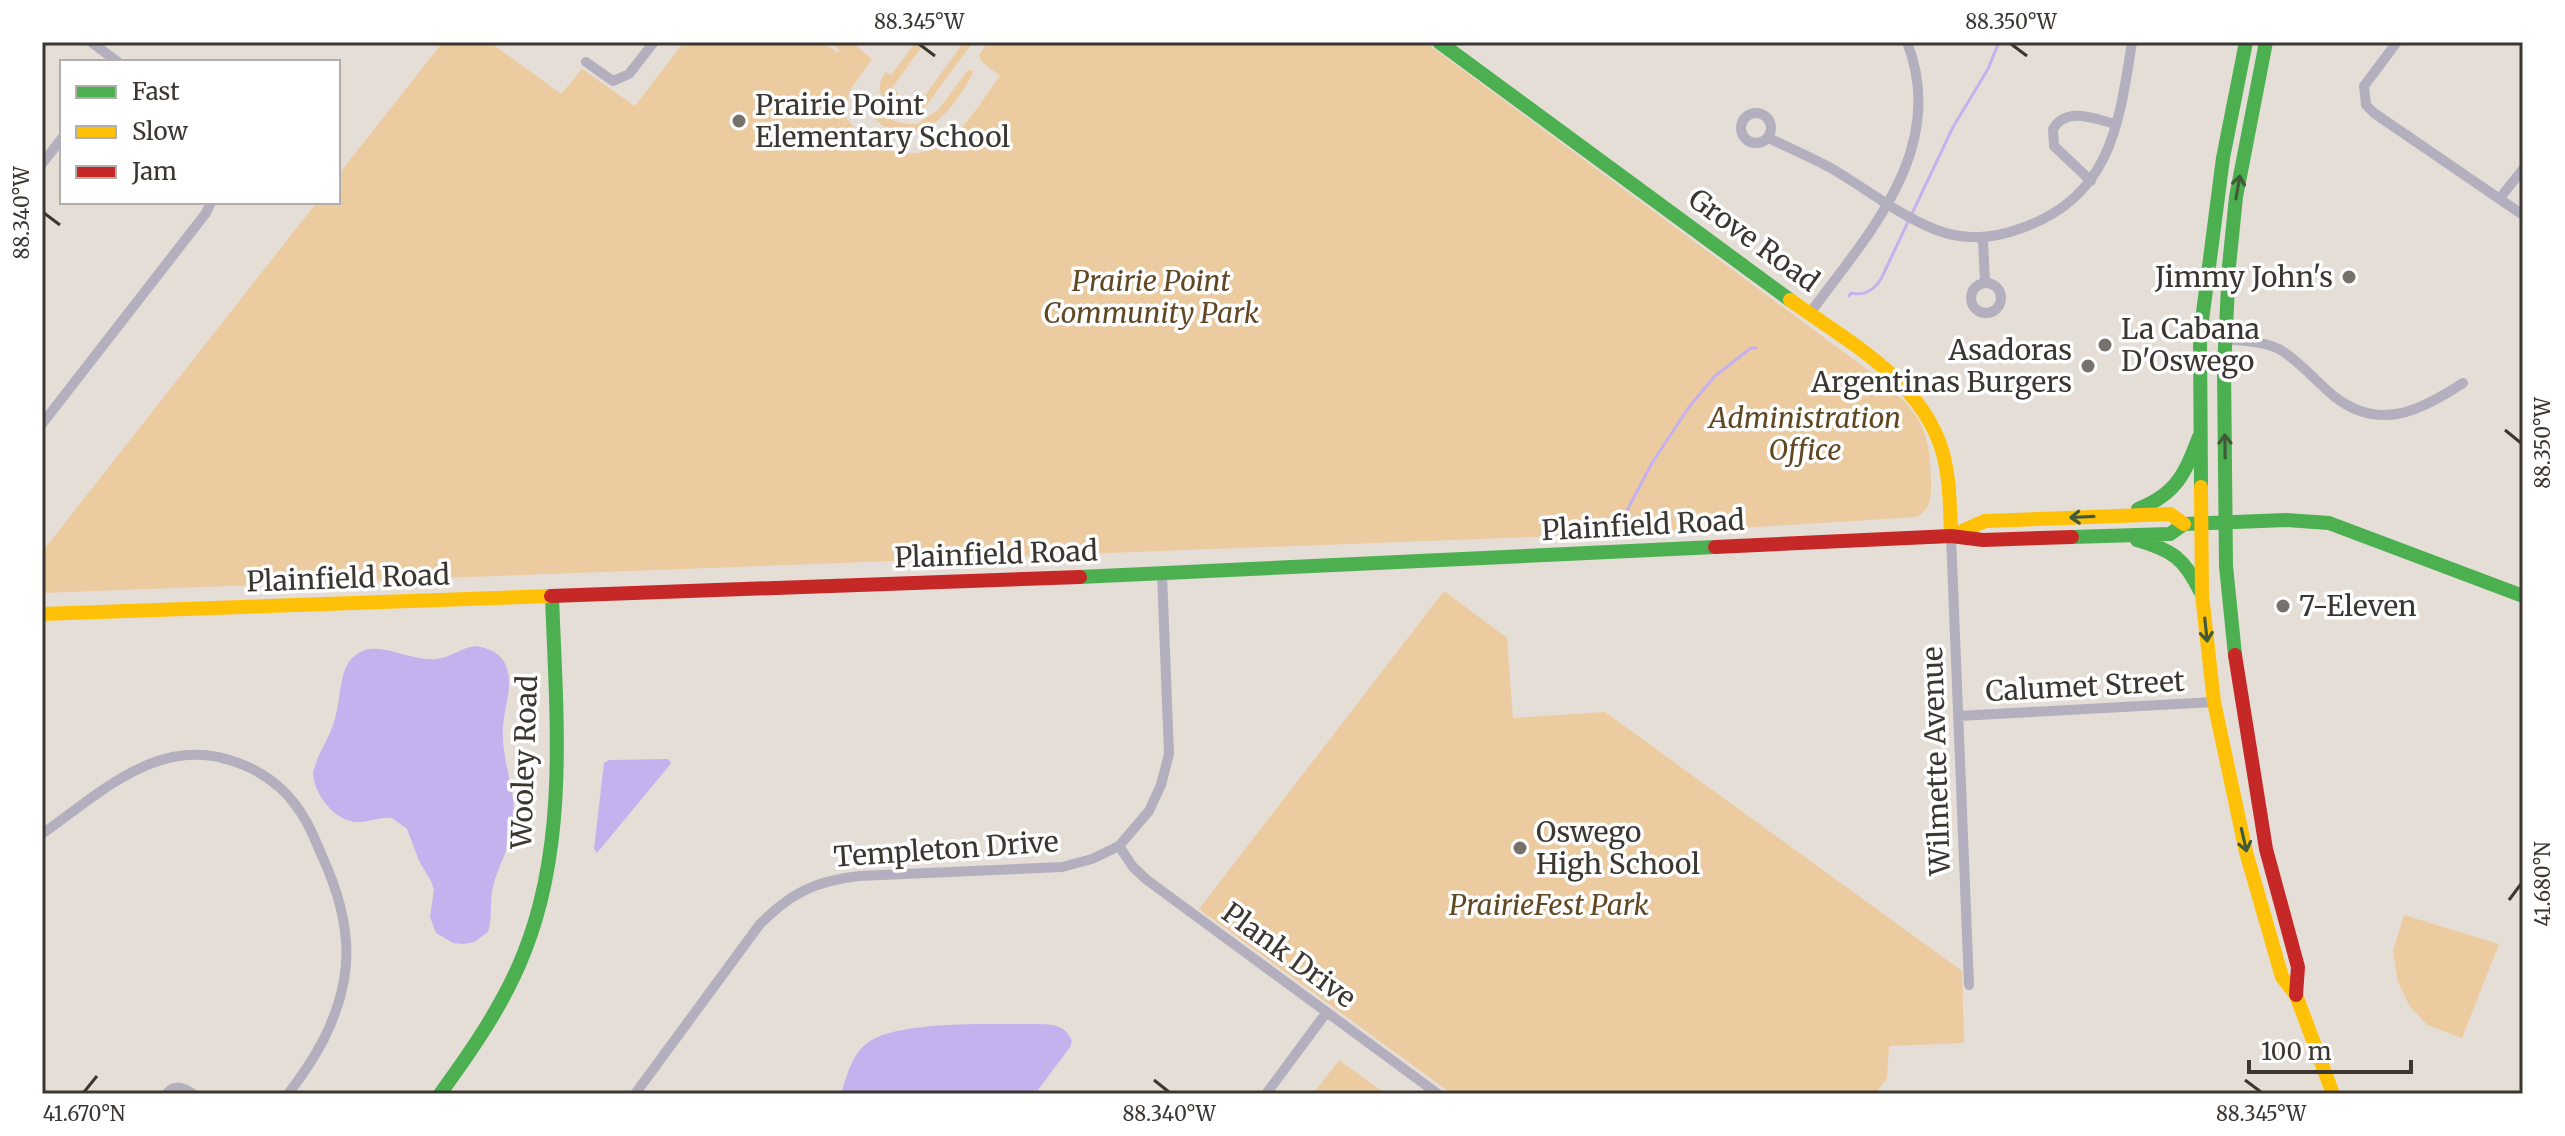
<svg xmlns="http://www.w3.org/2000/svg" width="2565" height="1136" viewBox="0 0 2565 1136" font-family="Merriweather,serif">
<rect width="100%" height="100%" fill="#e5ded6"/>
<path fill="#eccba1" d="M443 42H490L561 94 582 69 635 106 684 42H822L838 53 840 50 829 42H846V44H854L872 59 849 92 848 104 840 108C863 150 915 171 954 135 972 119 985 96 1000 76L981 61 979 55 988 42H1425L1884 382C1922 417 1929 428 1931 479 1931 496 1933 507 1917 517L1693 531 42 593V552L317 202H338V175Z
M916 42H925L892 88 898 93 892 104H887C878 95 877 82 886 72L891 75Z
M964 42H973L929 102 922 109 907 112 905 109 911 102 918 105Z
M968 70H972L973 73C958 101 930 144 892 130 879 125 871 117 865 104L868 97C882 115 891 125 917 124L938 110Z
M1444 591 1507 638 1513 718 1605 712 1962 971 1964 1043 1889 1046 1887 1078 1875 1094H1452L1199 909Z
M2404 915 2499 944 2462 1038 2427 1025 2409 1005 2398 982 2393 951Z
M1339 1060 1386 1094H1313Z"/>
<path fill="#c3b2ee" d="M477 646C490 649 501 653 506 666 514 685 504 707 503 727 501 759 515 787 514 818 513 842 500 861 494 883 489 899 493 916 488 932L474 942 464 944 453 943 436 933 430 917 434 890 431 881 419 861 407 829 392 818C380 817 370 822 359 822 336 823 314 795 313 773 317 755 329 739 334 722 340 704 339 683 346 667 350 658 360 650 370 649 390 647 412 661 437 659 452 657 461 647 477 646Z
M668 759 671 763 669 766 597 853 594 849 604 763 609 760Z
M1040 1024C1055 1025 1065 1025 1072 1041L1070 1047 1035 1094H841C847 1076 851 1056 866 1044 895 1019 1000 1025 1040 1024Z"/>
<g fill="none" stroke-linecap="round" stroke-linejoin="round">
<path stroke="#c3b2ee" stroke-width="3" d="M1849 296 1851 293C1864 296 1874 290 1881 279L1953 127 1988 69 1999 42
M1605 535 1623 518 1652 463 1689 407 1715 376 1751 348H1756"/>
<path stroke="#b4afbe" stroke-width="10" d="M91 42 118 62
M2397 42 2364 86 2366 105 2374 113 2523 215
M586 62 613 81 629 74 654 42
M1741 128a15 15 0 1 1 30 0a15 15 0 1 1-30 0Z
M1769 138C1789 148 1810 157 1829 167 1864 187 1897 214 1934 229 1963 241 1993 239 2022 228 2111 196 2119 125 2132 42
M42 164 62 138
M2091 181 2054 146 2053 129C2067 106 2094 119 2116 124
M2500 198 2523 169
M1983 240 1985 282
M1971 298a15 15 0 1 1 30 0a15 15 0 1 1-30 0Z
M1810 313C1868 234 1949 149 1907 42
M2225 339C2243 341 2262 341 2279 349 2300 361 2316 382 2335 397 2380 432 2422 410 2463 383
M42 424 206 213 211 202
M1951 536 1969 985
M1959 716 2214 702
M42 834C82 806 124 767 173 757 219 748 270 769 297 807 308 822 315 839 322 856 340 895 352 937 344 980 336 1024 315 1059 288 1094
M1119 846 1133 867 1147 880 1438 1094
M166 1094C175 1084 183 1087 193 1094
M635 1094 760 924C791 893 815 881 859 876L1062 867 1092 859 1119 846 1149 811 1161 785 1169 754 1162 574
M1266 1094 1326 1013"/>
<path stroke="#4caf50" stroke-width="14" d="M1439 42 1790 300
M2201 487 2200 336 2223 158 2246 42
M2138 509C2177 494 2185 473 2199 437
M2072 537 2170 534 2184 524 2286 520 2329 523 2523 596
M2137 540C2172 550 2184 558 2200 591
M1080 577 1715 547
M2235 655 2226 566 2224 368 2229 266 2236 197 2266 42
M440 1094C472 1050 504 1004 524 953 569 841 556 713 552 596"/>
<path stroke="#ffc107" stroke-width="14" d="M1790 300C1847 341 1920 379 1942 450 1950 477 1950 507 1951 536
M2201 487 2202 595 2214 702 2246 852 2282 977 2296 995 2333 1094
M1951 536 1985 521 2170 514 2184 524
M42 614 551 596"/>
<path stroke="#c62828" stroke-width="14" d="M1715 547 1951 536 1983 540 2072 537
M551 596 1080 577
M2235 655 2266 849 2298 967 2296 995"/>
</g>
<defs><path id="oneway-shaft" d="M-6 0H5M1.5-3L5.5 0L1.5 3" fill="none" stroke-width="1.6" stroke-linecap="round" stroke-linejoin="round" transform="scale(2)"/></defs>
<g stroke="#405a3a">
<use href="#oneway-shaft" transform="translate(2238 187) rotate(-80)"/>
<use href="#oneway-shaft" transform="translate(2225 446) rotate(-91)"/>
<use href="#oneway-shaft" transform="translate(2082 517) rotate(177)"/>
<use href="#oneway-shaft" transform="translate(2206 630) rotate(84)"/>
<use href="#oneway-shaft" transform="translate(2244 840) rotate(77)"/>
</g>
<path fill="none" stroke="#3b3630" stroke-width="3" d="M919 44 935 56M2011 44 2027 56M44 213 60 225M2505 430 2521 443M2509 900 2521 884M1154 1080 1169 1092M2245 1080 2261 1092M84 1092 97 1076"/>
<g fill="#76716a" stroke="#fff" stroke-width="3">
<circle cx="739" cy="121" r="8"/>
<circle cx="2349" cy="277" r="8"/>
<circle cx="2105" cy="345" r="8"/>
<circle cx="2088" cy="366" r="8"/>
<circle cx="2283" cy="606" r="8"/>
<circle cx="1520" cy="848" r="8"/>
</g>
<g text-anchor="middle" stroke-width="7" stroke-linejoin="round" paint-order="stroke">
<g font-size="28" fill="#3b3630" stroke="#fff" text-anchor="start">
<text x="755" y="115">Prairie Point<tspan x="755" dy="32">Elementary School</tspan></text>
<text x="2333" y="287" text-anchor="end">Jimmy John's</text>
<text x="2121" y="339">La Cabana<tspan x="2121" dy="32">D'Oswego</tspan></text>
<text x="2072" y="360" text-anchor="end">Asadoras<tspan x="2072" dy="32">Argentinas Burgers</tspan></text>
<text x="2299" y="616">7-Eleven</text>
<text x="1536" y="842">Oswego<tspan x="1536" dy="32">High School</tspan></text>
</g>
<g font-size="28" fill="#3b3630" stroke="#fff">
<text transform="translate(1754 240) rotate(36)" y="10">Grove Road</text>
<text transform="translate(1643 525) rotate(-3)" y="10">Plainfield Road</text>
<text transform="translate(996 554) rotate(-2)" y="10">Plainfield Road</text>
<text transform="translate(348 578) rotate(-2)" y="10">Plainfield Road</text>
<text transform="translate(2085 686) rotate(-3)" y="10">Calumet Street</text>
<text transform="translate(1936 761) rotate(-92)" y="10">Wilmette Avenue</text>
<text transform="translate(524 762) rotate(-88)" y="10">Wooley Road</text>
<text transform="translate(946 849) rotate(-4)" y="10">Templeton Drive</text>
<text transform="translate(1289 955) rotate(36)" y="10">Plank Drive</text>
</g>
<g font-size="28" font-style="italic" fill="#624723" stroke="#fff">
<text x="1151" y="291">Prairie Point<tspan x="1151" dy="32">Community Park</tspan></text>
<text x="1805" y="428">Administration<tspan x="1805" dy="32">Office</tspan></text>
<text x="1549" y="915">PrairieFest Park</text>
</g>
</g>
<rect width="2565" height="1136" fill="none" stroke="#ffffff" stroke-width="88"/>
<rect x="60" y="60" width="280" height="144" fill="#ffffff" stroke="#b1afac" stroke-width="2"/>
<rect x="76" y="86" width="40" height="12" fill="#4caf50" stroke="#b1afac" stroke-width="2"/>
<text x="132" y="100" font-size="24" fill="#3b3630">Fast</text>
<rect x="76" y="126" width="40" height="12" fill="#ffc107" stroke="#b1afac" stroke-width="2"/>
<text x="132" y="140" font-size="24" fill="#3b3630">Slow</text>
<rect x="76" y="166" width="40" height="12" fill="#c62828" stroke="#b1afac" stroke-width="2"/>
<text x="132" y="180" font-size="24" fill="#3b3630">Jam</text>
<path d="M2249 1060v12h162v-12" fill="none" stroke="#3b3630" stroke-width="4"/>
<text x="2261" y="1060" font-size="24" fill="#3b3630" stroke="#ffffff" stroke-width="6" paint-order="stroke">100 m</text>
<rect x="44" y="44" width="2477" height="1048" fill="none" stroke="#3b3630" stroke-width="3"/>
<g font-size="20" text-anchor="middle" fill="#3b3630">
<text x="919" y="29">88.345°W</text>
<text x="2011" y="29">88.350°W</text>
<text transform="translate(22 213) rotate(-90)" y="7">88.340°W</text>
<text transform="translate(2543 443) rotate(-90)" y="7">88.350°W</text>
<text transform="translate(2543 884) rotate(-90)" y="7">41.680°N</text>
<text x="84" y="1121">41.670°N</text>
<text x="1169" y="1121">88.340°W</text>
<text x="2261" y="1121">88.345°W</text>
</g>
</svg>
